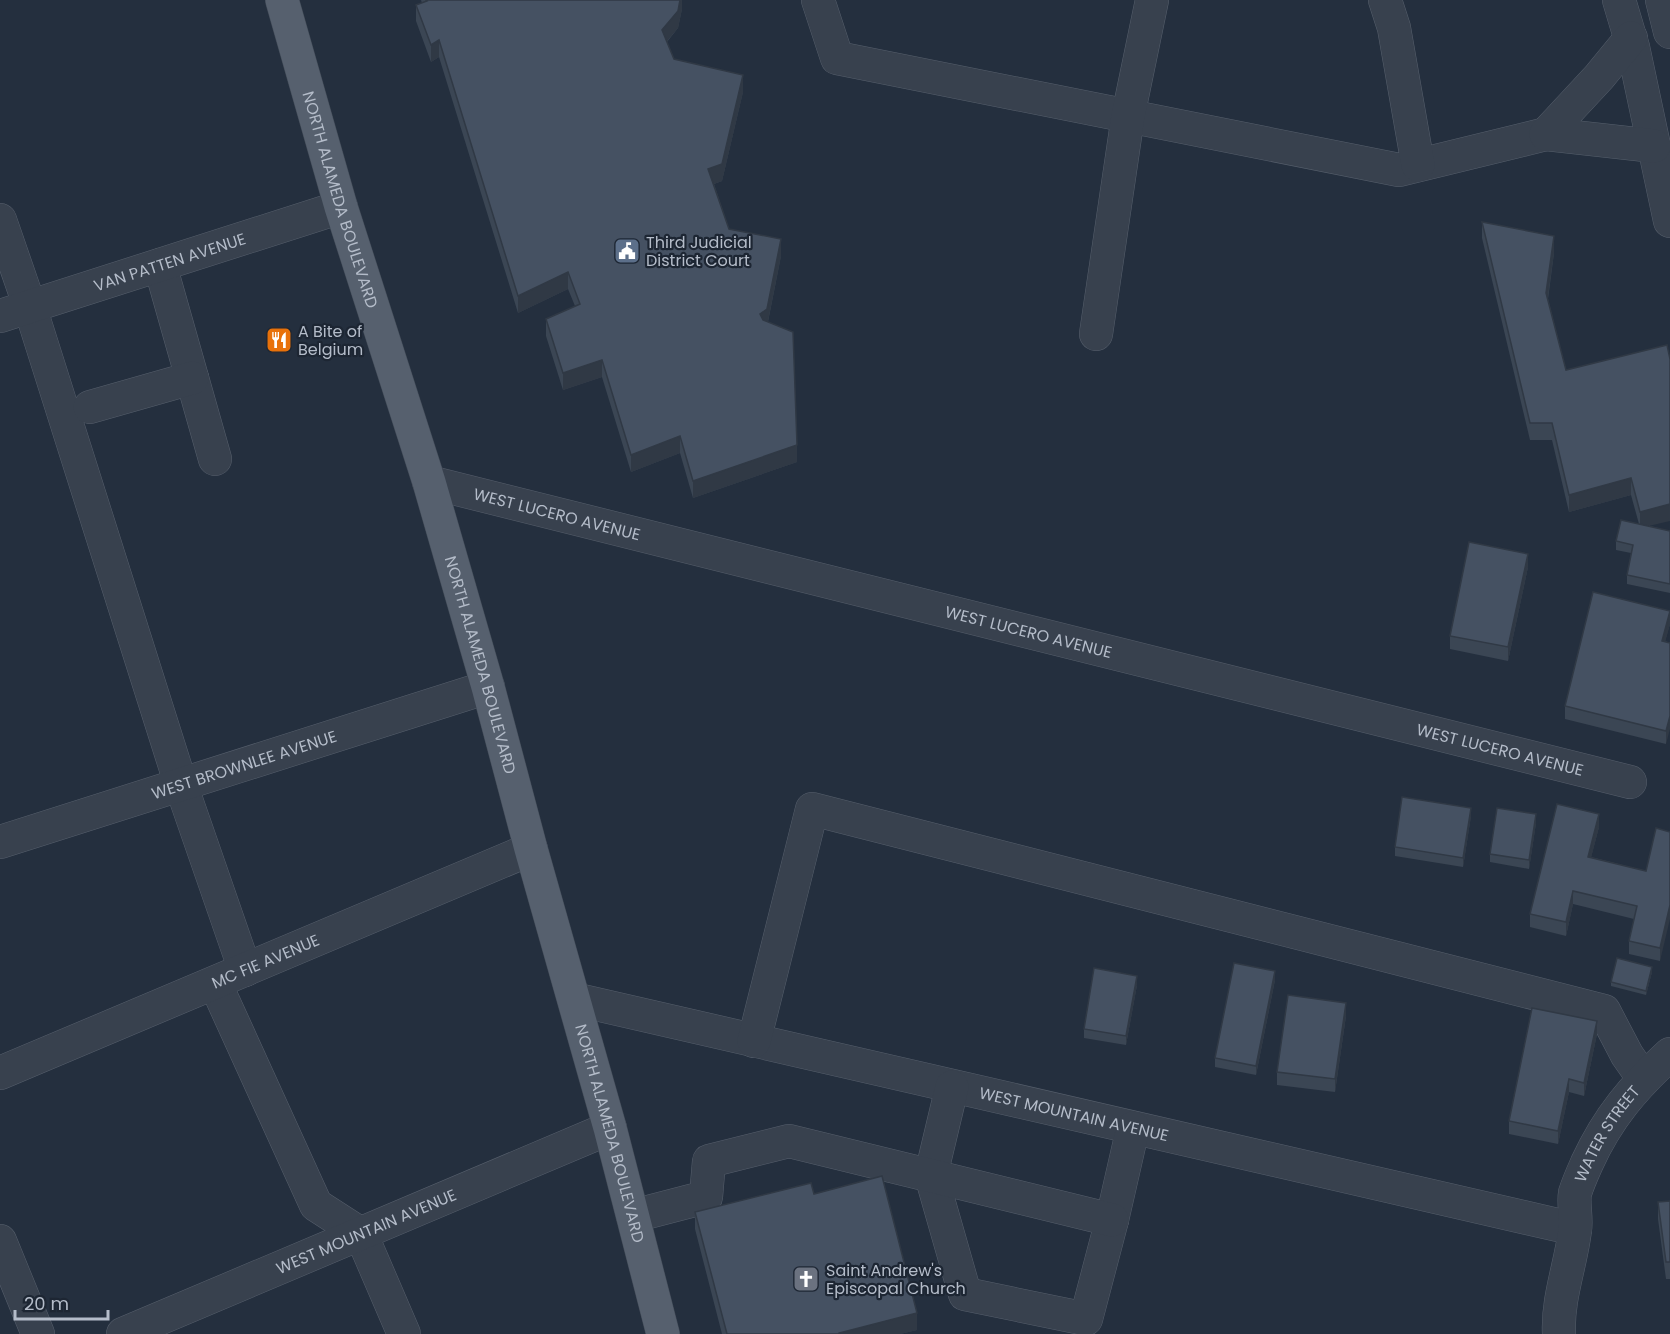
<svg xmlns="http://www.w3.org/2000/svg" width="1670" height="1334" viewBox="0 0 1670 1334" font-family="Poppins,sans-serif">
<rect width="100%" height="100%" fill="#242f3e"/>
<g fill="none" stroke-linecap="round" stroke-linejoin="round">
<g stroke="#565f6c" stroke-width="34">
<g id="minor">
<path d="M818 0 837 58 1399 170 1546 134"/>
<path d="M1385 0 1394 28 1418 165"/>
<path d="M1619 0 1633 47 1670 221"/>
<path d="M1662 0 1670 32"/>
<path d="M1631 38 1599 77 1546 134 1654 146"/>
<path d="M0 220 30 307 181 785 245 970"/>
<path d="M160 265 215 459"/>
<path id="s1" d="M0 316 341 207"/>
<path d="M1096 334 1128 116 1152 0"/>
<path d="M90 407 192 378"/>
<path id="s2" d="M429 482 1630 782"/>
<path id="s3" d="M0 842 488 687"/>
<path d="M215 983 316 1205 361 1234 404 1334"/>
<path id="s4" d="M574 999 1575 1229"/>
<path d="M754 1041 812 809 1604 1011 1627 1055 1643 1078"/>
<path id="s5" d="M0 1073 531 849"/>
<path d="M952 1087 931 1175 965 1294 1086 1319 1112 1220 1133 1128"/>
<path d="M633 1216 706 1197 709 1161 789 1141 1112 1220"/>
<path d="M0 1241 38 1334"/>
<path id="s6" d="M123 1334 610 1128"/>
<path id="s7" d="M1559 1334C1557 1299 1571 1264 1575 1230 1577 1218 1573 1204 1575 1193 1578 1183 1583 1172 1587 1163 1608 1117 1634 1087 1670 1054"/>
</g>
</g>
<g stroke="#414a57" stroke-width="34">
<g id="major">
<path id="s8" d="M282 0 341 207 429 482 488 687 531 849 610 1128 663 1334"/>
</g>
</g>
<use href="#minor" stroke="#38414e" stroke-width="33"/>
<use href="#major" stroke="#56606e" stroke-width="33"/>
</g>
<path fill="#3b4654" d="M421 0H682V9L678 28 667 42 674 59 743 92 722 181 714 184 729 229 781 256 768 322 797 462 693 498 680 453 631 472 602 377 563 390 546 336V319L575 306 568 289 518 313 439 57 431 62 416 21V5L422 3Z
M1482 222 1554 253 1548 299 1566 370 1667 345 1650 526 1670 531V593L1627 584V575L1631 553 1616 550V541L1639 524 1631 495 1569 512 1552 440H1530L1482 238Z
M1528 567 1508 661 1450 649V636Z
M1670 624 1665 641 1670 643 1666 744 1565 719V706Z
M1471 816 1463 867 1395 856V847Z
M1536 823 1529 869 1490 862V854Z
M1599 827 1591 857 1646 871 1670 832 1660 961 1629 954V941L1634 919 1573 904 1566 936 1530 927V914Z
M1652 972 1646 995 1611 986V982Z
M1275 980 1256 1075 1215 1067V1058Z
M1137 985 1126 1045 1084 1038V1029Z
M1346 1016 1335 1092 1277 1085V1072Z
M1597 1034 1584 1096 1569 1092 1558 1144 1509 1134V1121Z
M814 1194 917 1330 900 1334H722L695 1229V1212Z
M1670 1201V1279H1666L1658 1219V1202Z"/>
<path fill="#303945" d="M680 0H682V9L678 28 662 47V30Z
M439 40V57L431 62V45Z
M743 75V92L722 181 708 186V169Z
M1554 236V253L1546 310V293Z
M781 239V256L767 326 760 331V314Z
M568 272V289L518 313V296Z
M602 360V377L563 390V373Z
M680 436V453L631 472V455Z
M797 445V462L693 498V481Z
M1631 478V495L1569 512V495Z
M1670 504V521L1640 528V512Z
M1528 554V567L1508 661V647Z
M1670 611V624L1662 654V641Z
M1670 716V729L1666 744V731Z
M1471 808V816L1463 867V858Z
M1536 814V823L1529 869V860Z
M1599 814V827L1588 870V857Z
M1573 891V904L1566 936V922Z
M1670 905V919L1660 961V948Z
M1652 967V972L1646 995V991Z
M1275 971V980L1256 1075V1066Z
M1137 976V985L1126 1045V1036Z
M1346 1003V1016L1335 1092V1079Z
M1597 1021V1034L1584 1096V1083Z
M1569 1079V1092L1558 1144V1131Z
M917 1313V1330L900 1334H839V1333Z"/>
<path fill="#455162" stroke="#303945" stroke-width="1.5" d="M426 0H680L678 11 662 30 674 59 743 75 722 164 708 169 729 229 781 239 767 309 760 314 763 320 793 332 797 445 693 481 680 436 631 455 602 360 563 373 546 319 580 304 568 272 518 296 439 40 431 45 416 5 427 1Z
M1482 222 1554 236 1546 293 1566 370 1667 345 1670 359V504L1640 512 1631 478 1569 495 1552 423H1530Z
M1621 520 1670 531V584L1627 575 1633 545 1616 541Z
M1469 542 1528 554 1508 647 1450 636Z
M1593 592 1670 611 1662 641 1670 643V716L1666 731 1565 706Z
M1402 797 1471 808 1463 858 1395 847Z
M1557 804 1599 814 1588 857 1646 871 1656 828 1670 832V905L1660 948 1629 941 1637 906 1573 891 1566 922 1530 914Z
M1497 808 1536 814 1529 860 1490 854Z
M1617 958 1652 967 1646 991 1611 982Z
M1234 963 1275 971 1256 1066 1215 1058Z
M1094 968 1137 976 1126 1036 1084 1029Z
M1288 995 1346 1003 1335 1079 1277 1072Z
M1532 1008 1597 1021 1584 1083 1569 1079 1558 1131 1509 1121Z
M882 1176 917 1313 839 1333V1334H727L695 1212 811 1183 814 1194Z
M1670 1201V1262H1666L1658 1202Z"/>
<defs>
<g id="civic-square" transform="scale(1.35)"><rect x="-9" y="-9" width="18" height="18" rx="4" fill="#5c6f8a" stroke="#1d2633"/><path d="M-.6-6.5H3V-4.5H.6V-3L4-1V1h2V6H-6V1h2V-1L-.6-3ZM-1.2 2.5V6h2.4V2.5Z" fill="#fff"/></g>
<g id="restaurant-square" transform="scale(1.35)"><rect x="-9" y="-9" width="18" height="18" rx="4" fill="#e8710a" stroke="#1d2633"/><path d="M-5-6h1v4h1v-4h1v4h1v-4h1v5L-1.5 .5V6h-2V.5L-5-1ZM5-6V6H3V1.5H1.5Q1.5-4 5-6Z" fill="#fff"/></g>
<g id="church-square" transform="scale(1.35)"><rect x="-9" y="-9" width="18" height="18" rx="4" fill="#6b7280" stroke="#1d2633"/><path d="M-1.2-6h2.4v3.5h3.3v2.4h-3.3V6h-2.4V-.1h-3.3v-2.4h3.3Z" fill="#fff"/></g>
</defs>
<g fill-rule="evenodd">
<use href="#civic-square" x="627" y="251"/>
<use href="#restaurant-square" x="279" y="340"/>
<use href="#church-square" x="806" y="1279"/>
</g>
<g text-anchor="middle" stroke-width="4.5" stroke-linejoin="round" paint-order="stroke">
<g font-size="16" fill="#b4bcc9" stroke="#1d2633">
<text dy="6" stroke="none"><textPath href="#s8" startOffset="208">NORTH ALAMEDA BOULEVARD</textPath></text>
<text dy="6" stroke="none"><textPath href="#s1" startOffset="178">VAN PATTEN AVENUE</textPath></text>
<text dy="6" stroke="none"><textPath href="#s2" startOffset="132">WEST LUCERO AVENUE</textPath></text>
<text dy="6" stroke="none"><textPath href="#s2" startOffset="618">WEST LUCERO AVENUE</textPath></text>
<text dy="6" stroke="none"><textPath href="#s8" startOffset="694">NORTH ALAMEDA BOULEVARD</textPath></text>
<text dy="6" stroke="none"><textPath href="#s2" startOffset="1104">WEST LUCERO AVENUE</textPath></text>
<text dy="6" stroke="none"><textPath href="#s3" startOffset="256">WEST BROWNLEE AVENUE</textPath></text>
<text dy="6" stroke="none"><textPath href="#s5" startOffset="288">MC FIE AVENUE</textPath></text>
<text dy="6" stroke="none"><textPath href="#s4" startOffset="513">WEST MOUNTAIN AVENUE</textPath></text>
<text dy="6" stroke="none"><textPath href="#s8" startOffset="1180">NORTH ALAMEDA BOULEVARD</textPath></text>
<text dy="6" stroke="none"><textPath href="#s7" startOffset="210">WATER STREET</textPath></text>
<text dy="6" stroke="none"><textPath href="#s6" startOffset="264">WEST MOUNTAIN AVENUE</textPath></text>
</g>
<g font-size="16" fill="#b4bcc9" stroke="#1d2633" text-anchor="start">
<text x="646" y="248">Third Judicial<tspan x="646" dy="18">District Court</tspan></text>
<text x="298" y="337">A Bite of<tspan x="298" dy="18">Belgium</tspan></text>
<text x="826" y="1276">Saint Andrew's<tspan x="826" dy="18">Episcopal Church</tspan></text>
</g>
</g>
<path d="M15 1310v9h93v-9" fill="none" stroke="#b4bcc9" stroke-width="3"/>
<text x="24" y="1310" font-size="18" fill="#b4bcc9" stroke="#1d2633" stroke-width="4.5" paint-order="stroke">20 m</text>
</svg>
